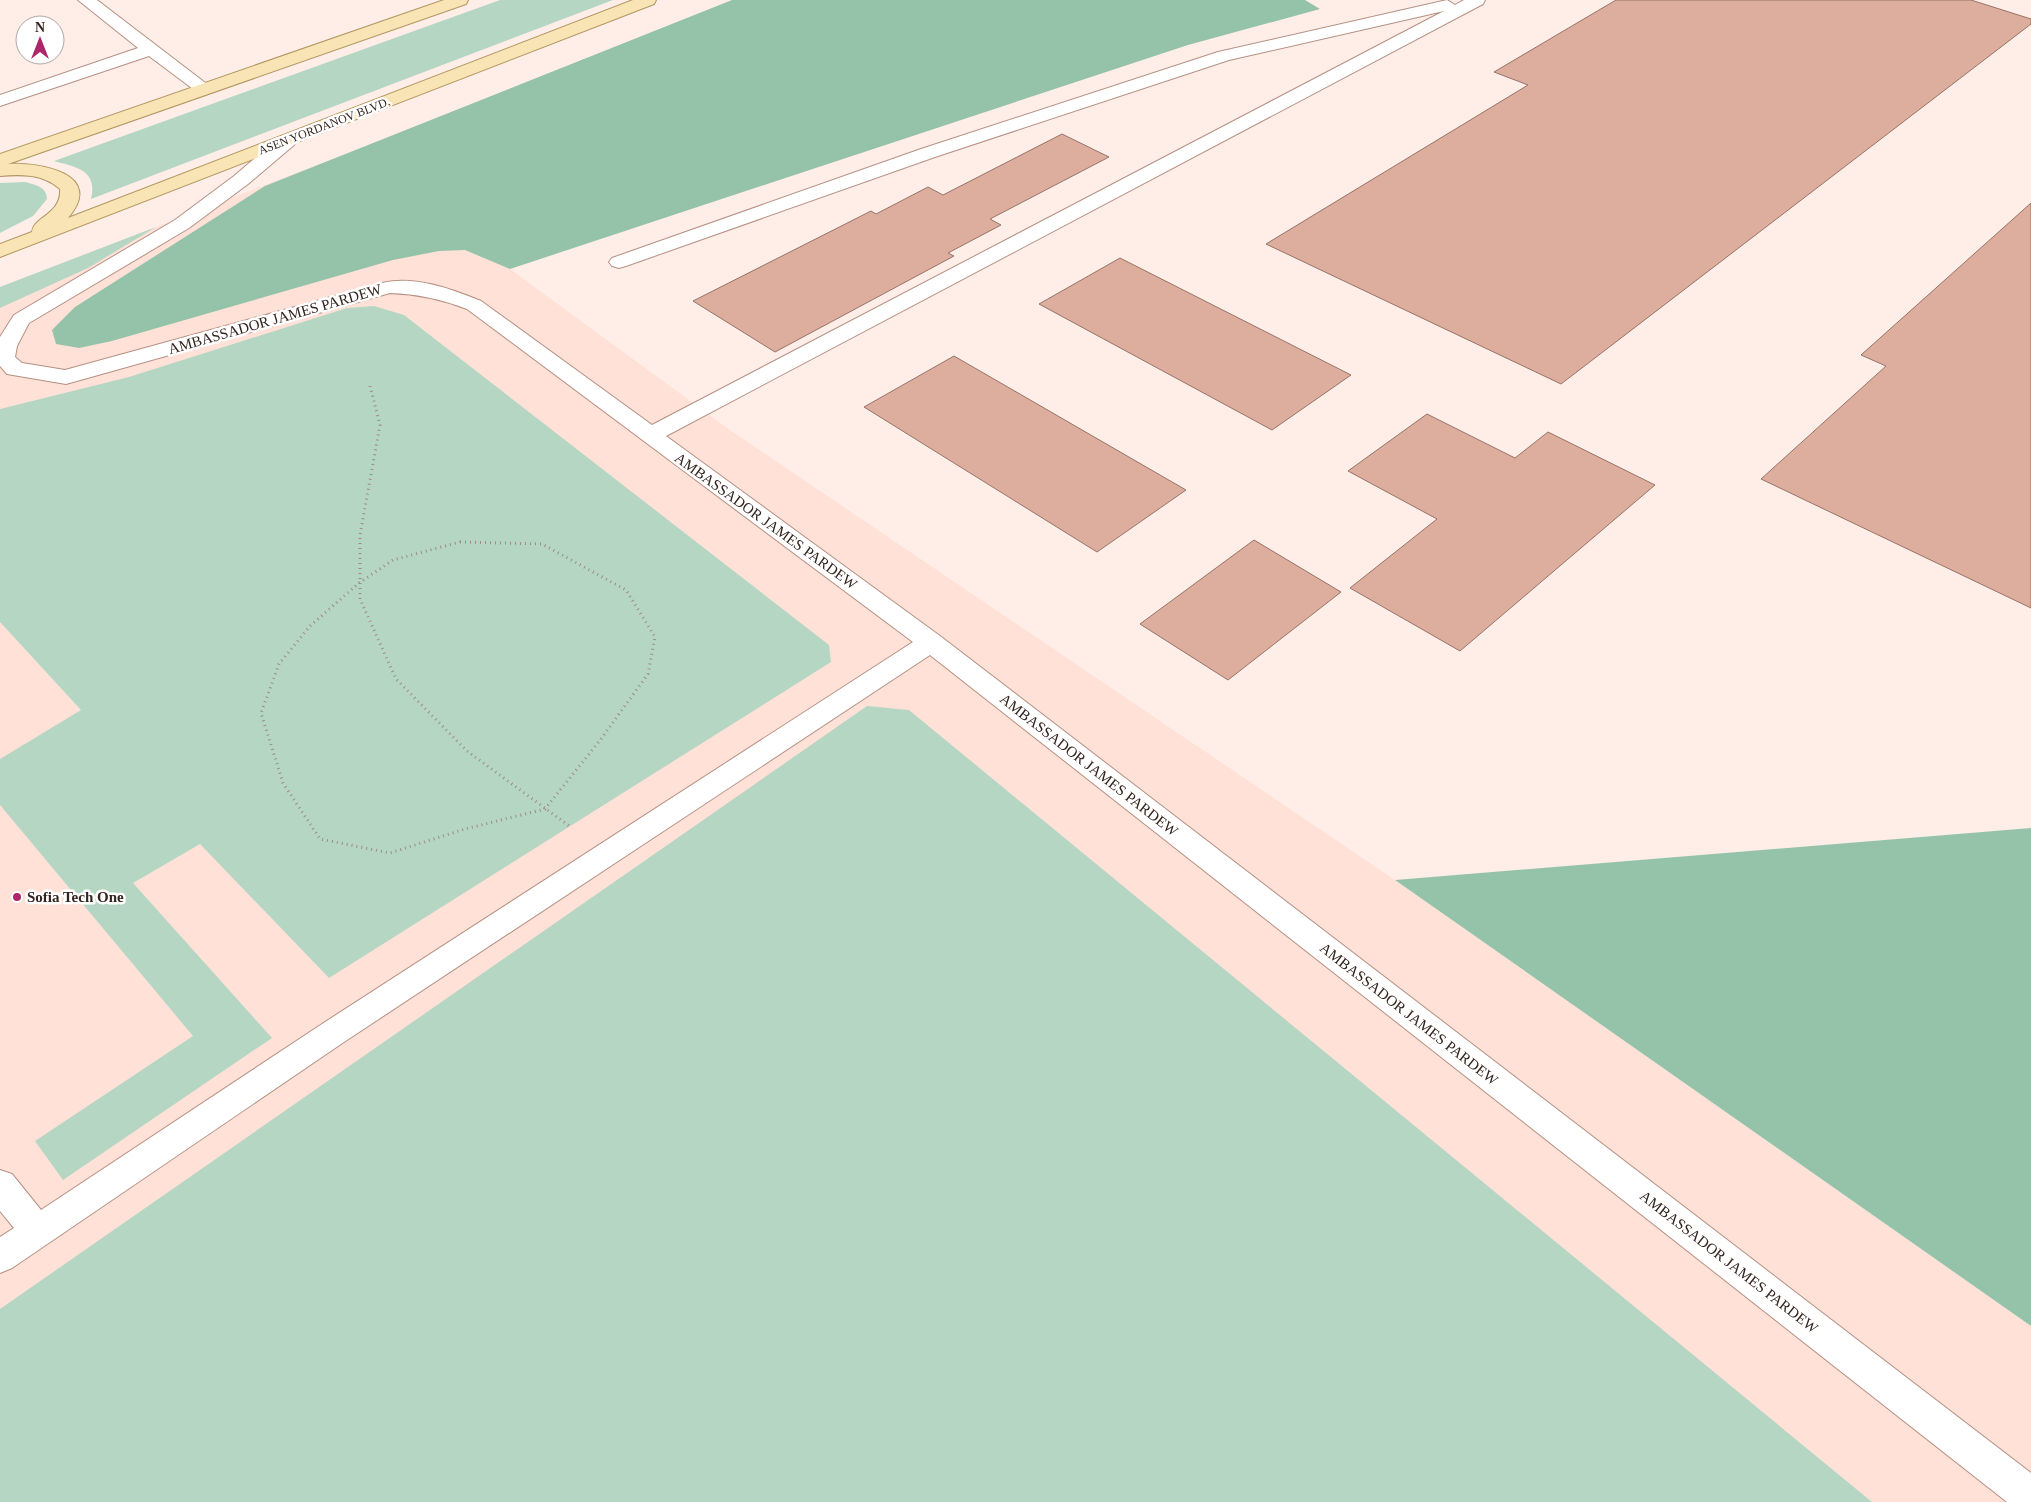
<svg xmlns="http://www.w3.org/2000/svg" width="2031" height="1502" viewBox="0 0 2031 1502" font-family="Georgia,serif">
<rect width="100%" height="100%" fill="#ffeee8"/>
<path fill="#ffe1d7" d="M364 147 510 269 730 430 1395 880 2031 1326V1502H0V287Z"/>
<path fill="#b6d6c4" d="M500 0H613L91 199C98 170 76 167 54 161Z
M25 182C36 185 47 187 47 199L33 216 0 233V183Z
M156 227 88 268 0 308V287Z
M374 306 404 315 829 645 831 662 329 978 200 844 133 883 272 1038 63 1180 35 1141 193 1036 0 805V759L81 710 0 622V409L129 377 347 308Z
M867 706 909 710 1872 1502H0V1309Z"/>
<path fill="#95c3aa" d="M732 0H1305L1320 9 1188 45 510 269 465 250 439 251 393 260 112 341 79 348 56 344 52 330 75 307 265 186Z
M2031 828V1326L1395 880Z"/>
<path fill="#ddae9d" stroke="#977367" d="M1616 0H1971L2031 19V24L1561 384 1266 244 1528 85 1494 72Z
M1062 134 1109 157 990 219 1001 225 948 253 954 256 775 352 693 301 871 211 876 214 928 187 943 195Z
M2031 203V608L1761 479 1886 366 1861 355Z
M1120 258 1351 375 1272 430 1039 304Z
M954 356 1186 490 1097 552 864 407Z
M1427 414 1515 458 1548 432 1655 485 1460 651 1350 588 1437 519 1348 471Z
M1254 540 1341 592 1228 680 1140 624Z"/>
<g fill="none" stroke-linecap="round" stroke-linejoin="round">
<g stroke="#b59083" stroke-width="2">
<path id="minor" d="M78 0H97L212 88 209 92H197L149 56 0 106V95L138 48Z
M1447 0 1455 5 1464 0H1485L1483 4 666 436 940 636 2031 1473V1502H2007L930 655 344 1042 12 1268 0 1273V1237L14 1228 0 1211V1170L12 1174 41 1210 322 1024 913 642 467 309C441 299 417 294 390 293L66 384 7 374 0 366V337L14 315 175 220 234 176 280 137H294L296 141 294 145 248 184 189 228 29 323 17 346 15 357 22 363 65 370 382 283C414 275 452 289 481 301L652 425 1444 11 1229 60 935 157 626 266 619 268 612 266 609 262 612 258 921 149 1218 52Z"/>
</g>
<g stroke="#b19560" stroke-width="2">
<path id="major" d="M444 0H468L466 4 8 164C40 162 106 174 68 218L633 0H656L654 4 0 257V244L32 232C33 217 62 214 60 189 43 174 22 174 0 176V154Z"/>
</g>
<path stroke="#9c8c86" stroke-width="3" stroke-dasharray="1 4" stroke-linecap="butt" d="M370 386 380 425 360 535V599L396 679 467 751 572 828
M460 542 542 544 626 590 655 637 648 674 601 739 545 809 465 829 390 853 320 839 283 783 261 713 279 664 310 626 359 583 393 560Z"/>
<use href="#minor" fill="#fff" fill-rule="evenodd"/>
<use href="#major" fill="#f9e4b5" fill-rule="evenodd"/>
</g>
<circle fill="#ad256a" stroke="#fff" stroke-width="2" cx="17" cy="897" r="5"/>
<g text-anchor="middle" stroke-width="5" stroke-linejoin="round" paint-order="stroke">
<g font-size="12" fill="#33241f" stroke="#fff">
<text transform="translate(324 126) rotate(-21)" y="4">ASEN YORDANOV BLVD.</text>
</g>
<g font-size="15" fill="#33241f" stroke="#fff">
<text transform="translate(275 319) rotate(-16)" y="5">AMBASSADOR JAMES PARDEW</text>
<text transform="translate(766 521) rotate(36)" y="5">AMBASSADOR JAMES PARDEW</text>
<text transform="translate(1089 765) rotate(38)" y="5">AMBASSADOR JAMES PARDEW</text>
<text transform="translate(1409 1014) rotate(38)" y="5">AMBASSADOR JAMES PARDEW</text>
<text transform="translate(1729 1262) rotate(38)" y="5">AMBASSADOR JAMES PARDEW</text>
</g>
<g font-size="15" font-weight="bold" fill="#33241f" stroke="#fff" text-anchor="start">
<text x="27" y="902">Sofia Tech One</text>
</g>
</g>
<g transform="translate(40 40)"><circle r="24" fill="#ffffff" stroke="#ada7a5"/>
<path d="M0-4L9 19L0 12L-9 19Z" fill="#ad256a"/>
<text y="-8" font-size="14" font-weight="bold" text-anchor="middle" fill="#33241f">N</text>
</g>
</svg>
